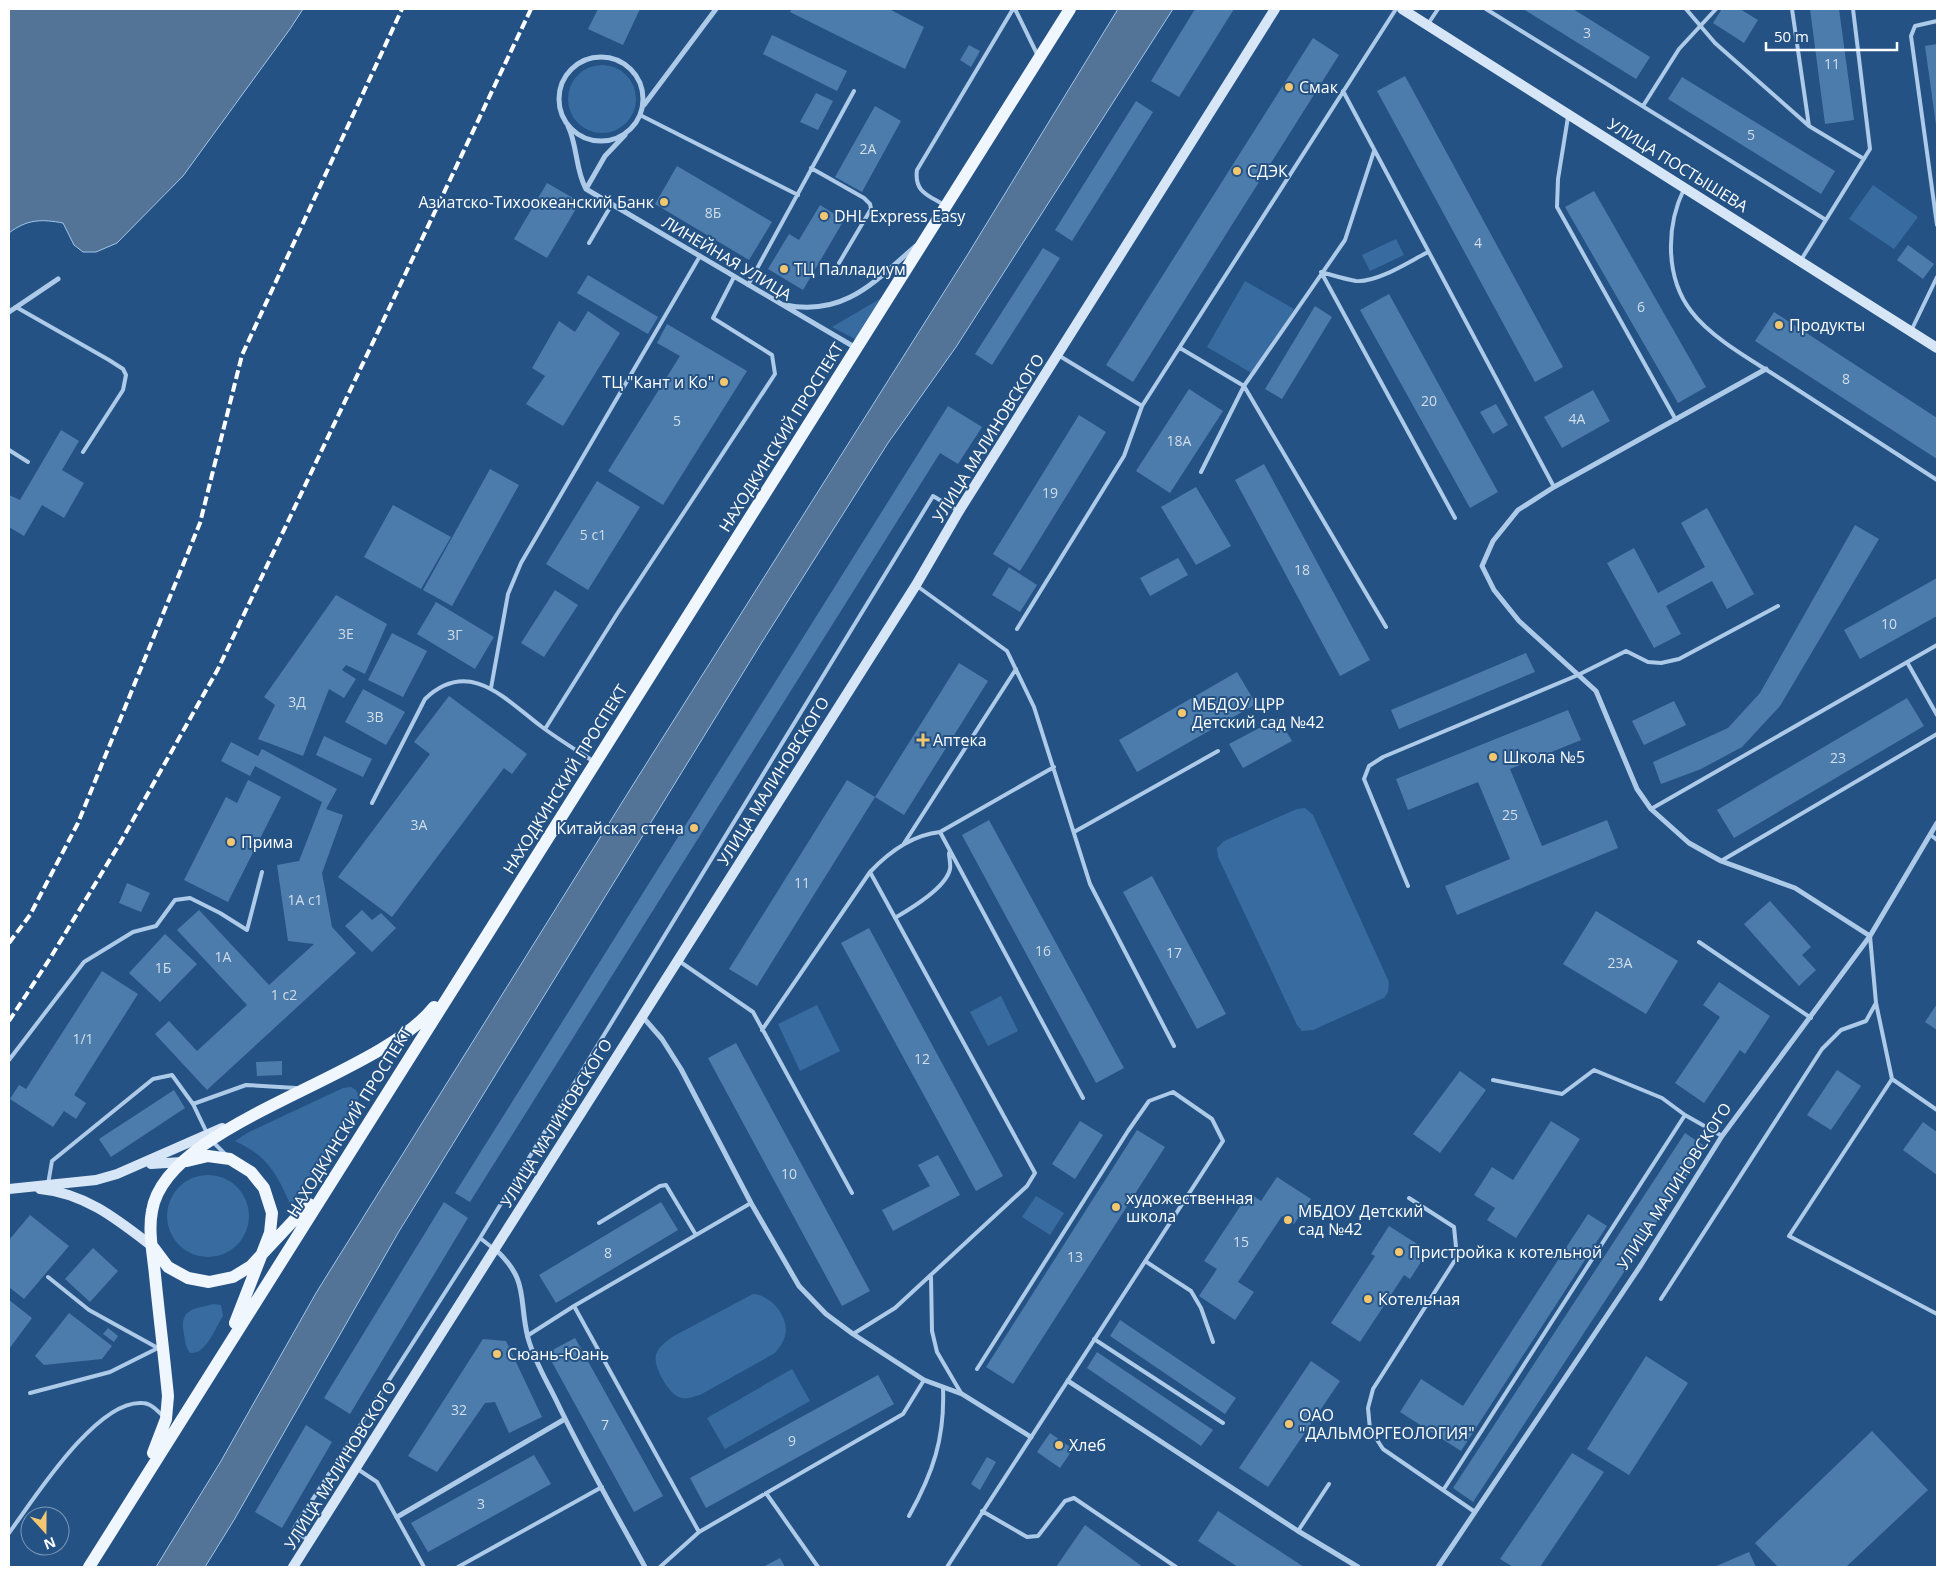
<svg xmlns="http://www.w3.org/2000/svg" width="1946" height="1576" viewBox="0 0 1946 1576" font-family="'Open Sans',sans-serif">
<rect width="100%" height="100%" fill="#245284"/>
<path fill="#386ca1" d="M568 99a34 34 0 1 1 68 0a34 34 0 1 1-68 0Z
M1873 185 1918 217 1894 249 1849 219Z
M1396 239 1404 255 1370 271 1362 255Z
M1245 281 1294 309 1255 375 1207 347Z
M885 296 857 340 832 327Z
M1305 808 1313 815 1389 982 1388 992 1384 998 1313 1030 1302 1031 1297 1025 1218 857 1217 848 1224 841 1297 809Z
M1001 996 1018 1031 988 1046 970 1012Z
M817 1005 840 1051 800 1071 778 1024Z
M351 1087 356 1090 359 1096 357 1104 291 1206C277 1174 268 1156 235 1141L249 1132 343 1088Z
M167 1216a41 41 0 1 1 82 0a41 41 0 1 1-82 0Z
M1036 1196 1064 1213 1050 1235 1022 1217Z
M753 1294C771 1295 790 1317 785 1336 783 1343 779 1348 775 1353L700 1395C692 1397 684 1401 677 1396 667 1390 653 1366 656 1355 658 1347 666 1342 672 1337Z
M214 1304 221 1305 223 1316C215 1328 206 1355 190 1353 186 1347 185 1342 184 1334 179 1309 193 1309 214 1304Z
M792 1369 810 1401 725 1449 707 1418Z"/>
<path fill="#537397" stroke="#a1c6e9" d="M9 9H303L290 29 183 176 117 243 96 252H83L74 245 63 223C42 219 27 219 9 233Z
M1118 9H1173L956 347 888 443 762 642 398 1233 234 1520 205 1567H156L221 1461 316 1293 631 788 968 254Z"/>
<path fill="#4c7cac" d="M598 9H640L623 45 588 29Z
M792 9H889L924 27 905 69 790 12Z
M1195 9H1234L1179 97 1151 81Z
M1523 9H1573L1650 57 1636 79Z
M1722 9H1740L1758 20 1744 43 1713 23Z
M1810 9H1839L1854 120 1825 124Z
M772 35 847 71 837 91 763 54Z
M1313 38 1339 55 1133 382 1106 365Z
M1937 44V125H1936L1925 46Z
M969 45 980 51 971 67 960 60Z
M1405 76 1563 367 1535 382 1377 91Z
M1682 77 1835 171 1821 194 1668 99Z
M816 93 833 101 818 130 800 122Z
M1136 101 1153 112 1072 241 1055 230Z
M875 106 901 121 862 192 835 177Z
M677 166 772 222 749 260 655 204Z
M547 183 580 202 547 258 514 239Z
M1594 191 1706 387 1678 403 1565 207Z
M820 205 844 220 803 290 768 269 789 234 799 240Z
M1908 245 1934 264 1923 279 1897 260Z
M1043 248 1060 258 992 365 975 354Z
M588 275 658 317 648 334 577 293Z
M1389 294 1498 492 1470 508 1360 310Z
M1315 306 1332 317 1282 399 1265 389Z
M588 311 620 333 563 426 526 404 545 376 532 368 559 321 575 332Z
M1774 312 1937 418V459L1755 341Z
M667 324 747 371 663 505 608 471 680 356 657 343Z
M1189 389 1223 411 1170 493 1136 471Z
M1593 390 1610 421 1562 448 1544 417Z
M1496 404 1508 425 1493 434 1480 412Z
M948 406 982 427 958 464 940 453 470 1202 455 1193Z
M1079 415 1106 432 1020 571 993 554Z
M61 430 79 441 62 470 84 483 64 518 42 505 24 536 9 527V495L20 500Z
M1264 464 1370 660 1340 676 1235 480Z
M490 469 519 485 452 606 423 590Z
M597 481 640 507 588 590 546 564Z
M1196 487 1231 546 1196 565 1161 507Z
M393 505 451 537 421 589 364 557Z
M1707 508 1754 594 1727 609 1712 581 1666 606 1681 634 1654 648 1607 563 1634 548 1658 593 1705 567 1681 523Z
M1855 525 1879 539 1780 706 1742 747 1701 769 1661 784 1653 762 1728 728 1760 693Z
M1178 558 1188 575 1150 596 1140 578Z
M1009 567 1037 585 1020 612 992 595Z
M1937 578V616L1860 659 1844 630Z
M555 590 578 605 544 657 521 643Z
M336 595 387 624 365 674 346 665 342 670 356 679 344 698 329 689 303 756 258 739 275 705 264 697Z
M436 602 494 637 475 669 417 634Z
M392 633 427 651 403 697 368 680Z
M1526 653 1535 672 1399 729 1391 710Z
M959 663 988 681 904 815 875 797Z
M1237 672 1256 704 1137 772 1119 740Z
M363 689 405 712 386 745 345 722Z
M449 696 527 754 512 774 504 768 392 917 338 877 430 754 414 742Z
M1907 698 1924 726 1734 838 1717 810Z
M1674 701 1686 725 1644 745 1632 721Z
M1568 710 1581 740 1510 769 1542 846 1607 820 1618 848 1457 915 1445 886 1510 859 1478 782 1408 810 1396 779Z
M1278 718 1292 741 1243 768 1229 744Z
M324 736 372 759 363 777 316 755Z
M231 742 258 756 262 749 337 789 326 809 343 815 322 873 332 927 356 953 207 1090 155 1034 169 1021 197 1051 247 1005 177 930 199 910 269 985 314 944 288 941 277 865 299 861 322 802 255 766 250 776 221 761Z
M248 780 281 797 228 902 184 880 226 797 237 803Z
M847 780 875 797 757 986 729 969Z
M989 820 1124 1068 1096 1083 962 835Z
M1152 876 1226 1014 1197 1029 1123 892Z
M127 883 150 893 141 912 119 903Z
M1770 901 1811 947 1802 955 1816 970 1799 986 1744 924Z
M362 910 372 920 381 913 396 928 372 952 345 926Z
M1596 911 1678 961 1646 1014 1563 964Z
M869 928 1003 1176 976 1191 841 943Z
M165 934 197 964 160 1002 129 973Z
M102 971 138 994 74 1095 86 1103 76 1119 64 1111 53 1127 10 1099 19 1085 26 1089Z
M1719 982 1770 1016 1745 1054 1740 1050 1704 1103 1675 1083 1720 1017 1703 1005Z
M1937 1004V1030L1925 1022Z
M736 1043 870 1291 842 1306 708 1058Z
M282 1061V1075L257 1076 256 1062Z
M1837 1070 1861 1086 1831 1130 1807 1115Z
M1460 1071 1486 1090 1440 1153 1413 1134Z
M174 1090 185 1108 111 1157 99 1139Z
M1080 1121 1103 1135 1075 1179 1052 1164Z
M1551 1121 1580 1139 1516 1238 1487 1220 1495 1208 1474 1195 1492 1167 1513 1180Z
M1923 1122 1937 1132V1175L1903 1150Z
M1137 1130 1165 1147 1013 1384 986 1367Z
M1685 1133 1706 1147 1473 1502 1453 1488Z
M938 1155 960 1195 893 1231 882 1210 930 1186 918 1165Z
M1277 1177 1311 1199 1294 1224 1282 1216 1238 1282 1254 1292 1235 1320 1199 1296 1217 1269 1204 1261 1249 1193 1261 1201Z
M444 1202 468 1218 350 1414 324 1398Z
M661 1202 678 1230 556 1303 539 1275Z
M1588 1214 1607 1226 1461 1451 1400 1412 1421 1379 1463 1406Z
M30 1215 69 1246 24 1299 9 1287V1240Z
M1389 1226 1428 1251 1410 1279 1404 1275 1360 1342 1331 1323 1375 1256 1371 1254Z
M93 1248 118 1271 90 1302 65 1279Z
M9 1300 32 1318 9 1349Z
M69 1313 112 1346 102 1359 44 1365 35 1356Z
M1120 1320 1236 1398 1225 1414 1110 1336Z
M108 1328 118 1336 114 1342 103 1334Z
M575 1338 663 1496 634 1512 547 1353Z
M483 1339 506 1341 542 1417 509 1433 495 1402 485 1403 437 1472 408 1456Z
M1097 1352 1213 1430 1201 1446 1087 1368Z
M1646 1356 1688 1383 1629 1475 1587 1449Z
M1311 1361 1340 1381 1268 1487 1239 1468Z
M878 1375 894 1404 706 1508 690 1478Z
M306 1425 332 1442 282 1528 255 1512Z
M1872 1431 1928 1490 1846 1567H1778L1755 1543Z
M1050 1433 1073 1449 1060 1468 1037 1452Z
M1572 1453 1604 1472 1540 1567H1513L1500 1559Z
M534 1455 551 1484 428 1552 411 1523Z
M987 1457 996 1462 980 1490 971 1484Z
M1218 1511 1304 1567H1238L1198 1541Z
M1085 1525 1143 1567H1056Z
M1749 1552 1756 1567H1714Z
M780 1558 785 1567H763Z"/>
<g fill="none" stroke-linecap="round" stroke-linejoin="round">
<path stroke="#adcae8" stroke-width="4" d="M1015 9 1038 56
M1486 9 1826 220
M1686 9 1715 43 1809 126 1864 159
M1792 9 1809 126
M1937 21 1915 26 1911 36 1937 225
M1428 24 1438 9
M1343 91 1554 487
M1643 106 1679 49 1716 9
M640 115 798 195
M1568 117 1558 179 1557 207 1676 420
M1374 151 1345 240 1244 386 1386 627
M811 168 864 198 870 204 871 209 839 263
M1684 189C1666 226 1665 277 1691 311 1711 338 1753 361 1781 379 1833 413 1885 446 1937 480
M944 205C928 195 914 192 917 170L1013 9
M589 243 612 204
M1801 260 1870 149 1853 9
M1321 272 1455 518
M1321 272C1332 275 1344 279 1356 281 1377 283 1410 261 1428 252
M748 285 854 91
M16 307 109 360 123 369 126 375 123 390 83 452
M1911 331 1937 277
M1180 348 1244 386 1201 472
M1058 355 1142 406 1396 9
M9 450 28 462
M917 586 1007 651 1034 707 1090 884 1174 1046
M1017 629 1124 456 1142 406
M1907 662 1937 715
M491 688 508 594 521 563 700 256
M545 729 617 614 775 374 772 355 713 318 734 277
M372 803 425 699C469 657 505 699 542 727 558 739 576 750 593 761
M1651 809 1937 645
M940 832 1083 1098
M1074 832 1218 751
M1931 835 1937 840
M903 845 1016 669
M1721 861 1937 734
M1408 886 1364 779 1369 766 1383 757 1578 675 1626 651 1648 662 1661 663 1679 659 1778 606
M895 918C910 909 946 888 950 869 951 864 949 858 949 853
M1699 942 1811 1018
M679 961 753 1012 852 1193
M1876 1003 1892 1079 1789 1236 1937 1314
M762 1030 870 872C888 853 912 835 940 832L1054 767
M9 1060 84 962 133 932 156 926 175 900 190 898 220 913 247 930 262 872
M1892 1079 1937 1110
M1493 1080 1562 1094 1594 1070 1662 1098 1685 1115 1722 1136
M193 1104 246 1085 296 1088
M214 1143 227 1156
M48 1184 52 1161 153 1079 172 1075 193 1104 207 1133
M1409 1198 1454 1227 1457 1257 1373 1389 1368 1408 1370 1429 1383 1449 1475 1512
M599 1223 660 1186 666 1185 696 1235
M480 1238 494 1249
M1145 1261 1191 1291 1201 1308 1213 1342
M48 1277 89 1310 156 1347
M931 1277 932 1331 937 1352 961 1393
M1661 1299 1822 1049 1841 1030 1866 1021 1876 1003 1870 936
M574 1306 699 1532
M853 1334 895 1308 1027 1186 1035 1173 870 872
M527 1336 574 1306 751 1203
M1094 1339 1223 1423
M30 1393 110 1372 160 1347
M356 1468 377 1482 424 1567
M1444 1489 1685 1115
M766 1493 818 1567
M982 1511 1027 1537 1038 1536 1065 1501 1074 1498 1176 1567
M909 1516C933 1473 945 1438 943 1388
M1298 1531 1329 1484
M9 1533C34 1499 96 1400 142 1403 151 1403 158 1411 164 1417
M310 1541 293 1530 480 1238 933 496 958 511
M458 1567 602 1487
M660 1567 699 1532 903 1414 924 1380
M947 1567 1223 1141 1212 1119 1173 1092 1149 1101 1128 1131 977 1369"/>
<path stroke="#adcae8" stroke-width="5" d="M559 99a42 42 0 1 1 84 0a42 42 0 1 1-84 0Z
M644 105 716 9
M568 126C578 147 575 169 586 189
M586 189 856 348
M586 189 605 156 625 135
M785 305C845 317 875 281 916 246
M9 312 58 279
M1766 369 1554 487 1518 510 1493 541 1482 566 1494 590 1519 621 1596 691 1637 789 1651 809 1689 843 1721 861 1795 888 1870 936
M642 1016 662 1039 681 1069 751 1203 799 1286 826 1314 853 1334 924 1380 962 1394 1031 1437
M495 1249C530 1281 518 1299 528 1338 534 1360 546 1380 556 1400 583 1457 615 1512 645 1567
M1068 1381 1298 1531 1358 1567
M397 1517 565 1419
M1438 1567 1641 1265 1722 1136 1870 936 1937 823"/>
<path stroke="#d7e6f7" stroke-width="10" d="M1402 9 1937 348
M151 1164 182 1162
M9 1189 96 1180 117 1174 222 1128
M40 1189C85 1193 118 1220 153 1247
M293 1567 916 585 959 511 1275 9"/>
<path stroke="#eff6fe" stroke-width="12" d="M187 1161 208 1156 230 1159 251 1172 264 1188 272 1213 270 1233 235 1323
M153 1247 168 1267 188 1278 209 1282 233 1277 251 1266 309 1204
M153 1453 166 1419 168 1396C164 1355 159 1315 155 1275 153 1254 148 1231 152 1211 166 1123 377 1079 434 1007
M89 1567 1070 9"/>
<path stroke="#fff" stroke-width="4" stroke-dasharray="9 4" stroke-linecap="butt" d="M9 943 30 915 78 823 200 523 242 355 402 9
M9 1021 49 960 120 843 218 669 531 9"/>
</g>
<g fill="#f3c770" stroke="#245284" stroke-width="2">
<circle cx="1289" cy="87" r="5"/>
<circle cx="1237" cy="171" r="5"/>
<circle cx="664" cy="202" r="5"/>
<circle cx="824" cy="216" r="5"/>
<circle cx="784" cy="269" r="5"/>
<circle cx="1779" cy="325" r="5"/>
<circle cx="724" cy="382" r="5"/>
<circle cx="1182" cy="713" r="5"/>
<path d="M920.5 732.5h5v5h5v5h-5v5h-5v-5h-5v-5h5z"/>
<circle cx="1493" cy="757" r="5"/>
<circle cx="694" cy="828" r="5"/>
<circle cx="231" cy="842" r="5"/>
<circle cx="1116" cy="1207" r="5"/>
<circle cx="1288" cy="1220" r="5"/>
<circle cx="1399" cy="1252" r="5"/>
<circle cx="1368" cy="1299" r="5"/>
<circle cx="497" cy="1354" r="5"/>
<circle cx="1289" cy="1424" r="5"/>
<circle cx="1059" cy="1445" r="5"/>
</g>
<g text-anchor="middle" stroke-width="4" stroke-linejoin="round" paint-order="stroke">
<g font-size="14" fill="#d2deea">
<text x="1587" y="38">3</text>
<text x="1832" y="69">11</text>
<text x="1751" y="140">5</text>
<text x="868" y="154">2А</text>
<text x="713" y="218">8Б</text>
<text x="1478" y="248">4</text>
<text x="1641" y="312">6</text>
<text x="1846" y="384">8</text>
<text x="1429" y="406">20</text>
<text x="1577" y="424">4А</text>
<text x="677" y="426">5</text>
<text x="1179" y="446">18А</text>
<text x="1050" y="498">19</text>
<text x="593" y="540">5 с1</text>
<text x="1302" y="575">18</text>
<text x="1889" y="629">10</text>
<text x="346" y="639">3Е</text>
<text x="455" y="640">3Г</text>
<text x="297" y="707">3Д</text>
<text x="375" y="722">3В</text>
<text x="1838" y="763">23</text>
<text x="1510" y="820">25</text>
<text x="419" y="830">3А</text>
<text x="802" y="888">11</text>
<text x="305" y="905">1А с1</text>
<text x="1043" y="956">16</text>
<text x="1174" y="958">17</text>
<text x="223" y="962">1А</text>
<text x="1620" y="968">23А</text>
<text x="163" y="973">1Б</text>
<text x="284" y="1000">1 с2</text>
<text x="83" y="1044">1/1</text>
<text x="922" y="1064">12</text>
<text x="789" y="1179">10</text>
<text x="1241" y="1247">15</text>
<text x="608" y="1258">8</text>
<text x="1075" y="1262">13</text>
<text x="459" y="1415">32</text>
<text x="605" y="1430">7</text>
<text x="792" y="1446">9</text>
<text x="481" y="1509">3</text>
</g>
<g font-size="16" fill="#fff" stroke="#245284" text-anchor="start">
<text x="1299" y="93">Смак</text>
<text x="1247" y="177">СДЭК</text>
<text x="654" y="208" text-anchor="end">Азиатско-Тихоокеанский Банк</text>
<text x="834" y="222">DHL Express Easy</text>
<text x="794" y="275">ТЦ Палладиум</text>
<text x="1789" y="331">Продукты</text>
<text x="714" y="388" text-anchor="end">ТЦ "Кант и Ко"</text>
<text x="1192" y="710">МБДОУ ЦРР<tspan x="1192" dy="18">Детский сад №42</tspan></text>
<text x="933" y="746">Аптека</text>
<text x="1503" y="763">Школа №5</text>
<text x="684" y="834" text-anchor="end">Китайская стена</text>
<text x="241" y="848">Прима</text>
<text x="1126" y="1204">художественная<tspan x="1126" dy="18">школа</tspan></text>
<text x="1298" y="1217">МБДОУ Детский<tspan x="1298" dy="18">сад №42</tspan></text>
<text x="1409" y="1258">Пристройка к котельной</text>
<text x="1378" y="1305">Котельная</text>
<text x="507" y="1360">Сюань-Юань</text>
<text x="1299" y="1421">ОАО<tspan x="1299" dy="18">"ДАЛЬМОРГЕОЛОГИЯ"</tspan></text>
<text x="1069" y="1451">Хлеб</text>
</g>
<g font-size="16" fill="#fff" stroke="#245284">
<text transform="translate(1678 165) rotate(32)" y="6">УЛИЦА ПОСТЫШЕВА</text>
<text transform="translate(727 258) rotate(31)" y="6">ЛИНЕЙНАЯ УЛИЦА</text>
<text transform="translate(781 437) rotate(-58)" y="6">НАХОДКИНСКИЙ ПРОСПЕКТ</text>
<text transform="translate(988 438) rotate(-58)" y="6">УЛИЦА МАЛИНОВСКОГО</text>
<text transform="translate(565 779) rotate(-58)" y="6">НАХОДКИНСКИЙ ПРОСПЕКТ</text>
<text transform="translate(773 781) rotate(-58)" y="6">УЛИЦА МАЛИНОВСКОГО</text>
<text transform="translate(349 1122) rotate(-58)" y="6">НАХОДКИНСКИЙ ПРОСПЕКТ</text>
<text transform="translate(556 1123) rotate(-58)" y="6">УЛИЦА МАЛИНОВСКОГО</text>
<text transform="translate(1674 1186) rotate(-57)" y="6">УЛИЦА МАЛИНОВСКОГО</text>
<text transform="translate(340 1465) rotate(-58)" y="6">УЛИЦА МАЛИНОВСКОГО</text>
</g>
</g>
<rect width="1946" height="1576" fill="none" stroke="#ffffff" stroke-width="20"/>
<g transform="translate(45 1531) rotate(159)"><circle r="24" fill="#245284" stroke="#7c97b5"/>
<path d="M0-4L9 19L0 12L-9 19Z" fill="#f3c770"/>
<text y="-8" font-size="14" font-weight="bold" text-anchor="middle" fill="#ffffff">N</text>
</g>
<path d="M1766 42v8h131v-8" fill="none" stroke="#ffffff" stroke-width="2.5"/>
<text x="1774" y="42" font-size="15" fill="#ffffff" stroke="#245284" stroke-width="4" paint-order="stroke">50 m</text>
</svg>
